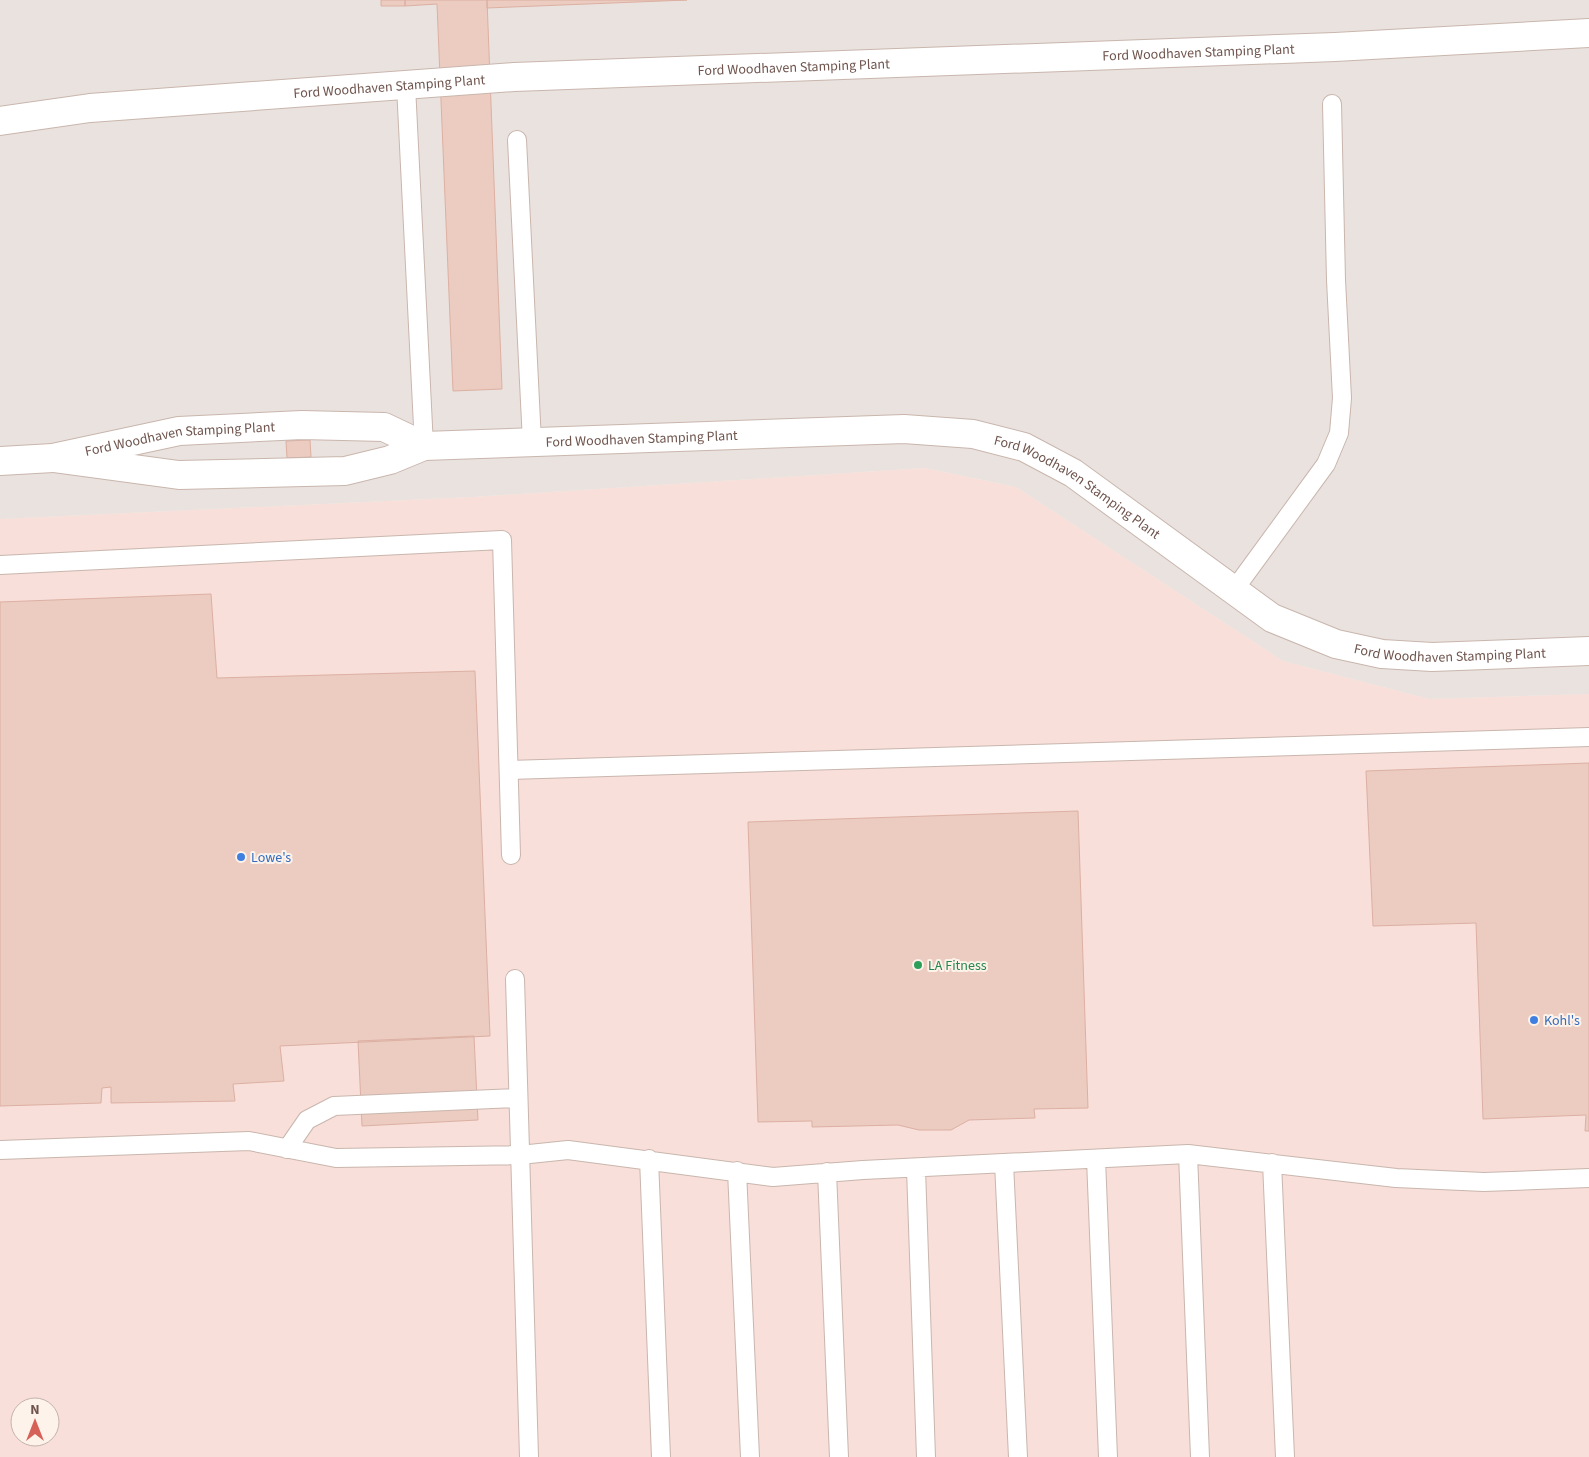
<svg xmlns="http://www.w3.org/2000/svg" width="1589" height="1457" viewBox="0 0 1589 1457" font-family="'Source Sans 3',sans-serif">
<rect width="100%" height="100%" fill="#f9eee5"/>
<path fill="#f8dfda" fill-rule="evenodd" d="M925 468 1016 487 1283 661 1429 699 1589 694V1457H0V519L472 497ZM20 1407H50V1437H20Z"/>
<path fill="#eae2df" d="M0 0H1589V694L1429 699 1283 661 1016 487 925 468 472 497 0 519Z"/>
<path fill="#eccbc0" stroke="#dcb0a2" d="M381 0H405V6H381Z
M405 0H487L502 389 453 391 437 4 405 6Z
M487 0H687L487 8Z
M310 440 311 457 287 458 286 441Z
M211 594 217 678 475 671 490 1036 280 1046 284 1081 233 1084 235 1101 111 1103V1087L102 1088 101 1103 0 1106V602Z
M1589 763V1131H1585L1586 1115 1483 1119 1476 923 1373 926 1366 771Z
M1078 811 1088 1108 1034 1109 1035 1118 969 1120 951 1130H919L898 1125 812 1127V1121L758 1122 748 822Z
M474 1036 478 1120 362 1126 358 1041Z"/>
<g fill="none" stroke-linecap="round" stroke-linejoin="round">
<g stroke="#c9b6ad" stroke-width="20">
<path id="service" d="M406 86 424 446
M517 140 532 442
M0 565 502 540 511 855
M1234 590 1326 464 1339 433 1342 398 1336 280 1332 104
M509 770 1589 737
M515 979 529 1457
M287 1149 307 1120 334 1106 518 1098
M0 1150 249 1141 336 1158 520 1155 568 1150 773 1177 863 1170 1188 1154 1396 1178 1484 1182 1589 1178
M1188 1154 1200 1457
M649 1159 661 1457
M1096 1159 1108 1457
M1004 1163 1018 1457
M1272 1163 1285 1457
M916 1169 926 1457
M737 1171 750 1457
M827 1172 839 1457"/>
</g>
<g stroke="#c9b6ad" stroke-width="30">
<g id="minor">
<path id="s1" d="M0 121 90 108 514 77 1335 47 1589 33"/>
<path id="s2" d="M53 458 179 475 345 471 390 460 424 446 904 429 973 434 1024 447 1073 473 1272 618 1336 644 1382 654 1432 657 1589 651"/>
<path id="s3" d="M0 461 53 458 179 431 302 425 384 427 424 446"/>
</g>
</g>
<use href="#service" stroke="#fff" stroke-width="18"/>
<use href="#minor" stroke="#fff" stroke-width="28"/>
</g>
<g fill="#3f7fe0" stroke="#fdf3eb" stroke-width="2">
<circle cx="241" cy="857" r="5"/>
<circle cx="1534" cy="1020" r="5"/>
</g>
<circle fill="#2e9e5b" stroke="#fdf3eb" stroke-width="2" cx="918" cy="965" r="5"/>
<g text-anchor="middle" stroke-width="4" stroke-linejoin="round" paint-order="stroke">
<g font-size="14" fill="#6f544d" stroke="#fdf3eb">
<text dy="5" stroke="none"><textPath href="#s1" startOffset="1201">Ford Woodhaven Stamping Plant</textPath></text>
<text dy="5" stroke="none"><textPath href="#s1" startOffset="796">Ford Woodhaven Stamping Plant</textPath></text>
<text dy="5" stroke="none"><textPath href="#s1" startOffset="391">Ford Woodhaven Stamping Plant</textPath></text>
<text dy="5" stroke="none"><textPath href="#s2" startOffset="594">Ford Woodhaven Stamping Plant</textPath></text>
<text dy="5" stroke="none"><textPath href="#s3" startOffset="182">Ford Woodhaven Stamping Plant</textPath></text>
<text dy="5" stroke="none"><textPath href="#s2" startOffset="1044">Ford Woodhaven Stamping Plant</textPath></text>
<text dy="5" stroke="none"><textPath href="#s2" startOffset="1464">Ford Woodhaven Stamping Plant</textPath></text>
</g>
<g font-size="14" fill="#366cbe" stroke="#fdf3eb" text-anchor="start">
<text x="251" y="862">Lowe's</text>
<text x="1544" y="1025">Kohl's</text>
</g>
<g font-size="14" fill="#27864d" stroke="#fdf3eb" text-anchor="start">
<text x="928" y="970">LA Fitness</text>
</g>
</g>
<g transform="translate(35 1422)"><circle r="24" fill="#fdf3eb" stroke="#c4b3ac"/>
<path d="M0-4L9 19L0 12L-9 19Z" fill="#d66158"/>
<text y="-8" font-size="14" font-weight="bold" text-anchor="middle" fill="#6f544d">N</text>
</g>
</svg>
